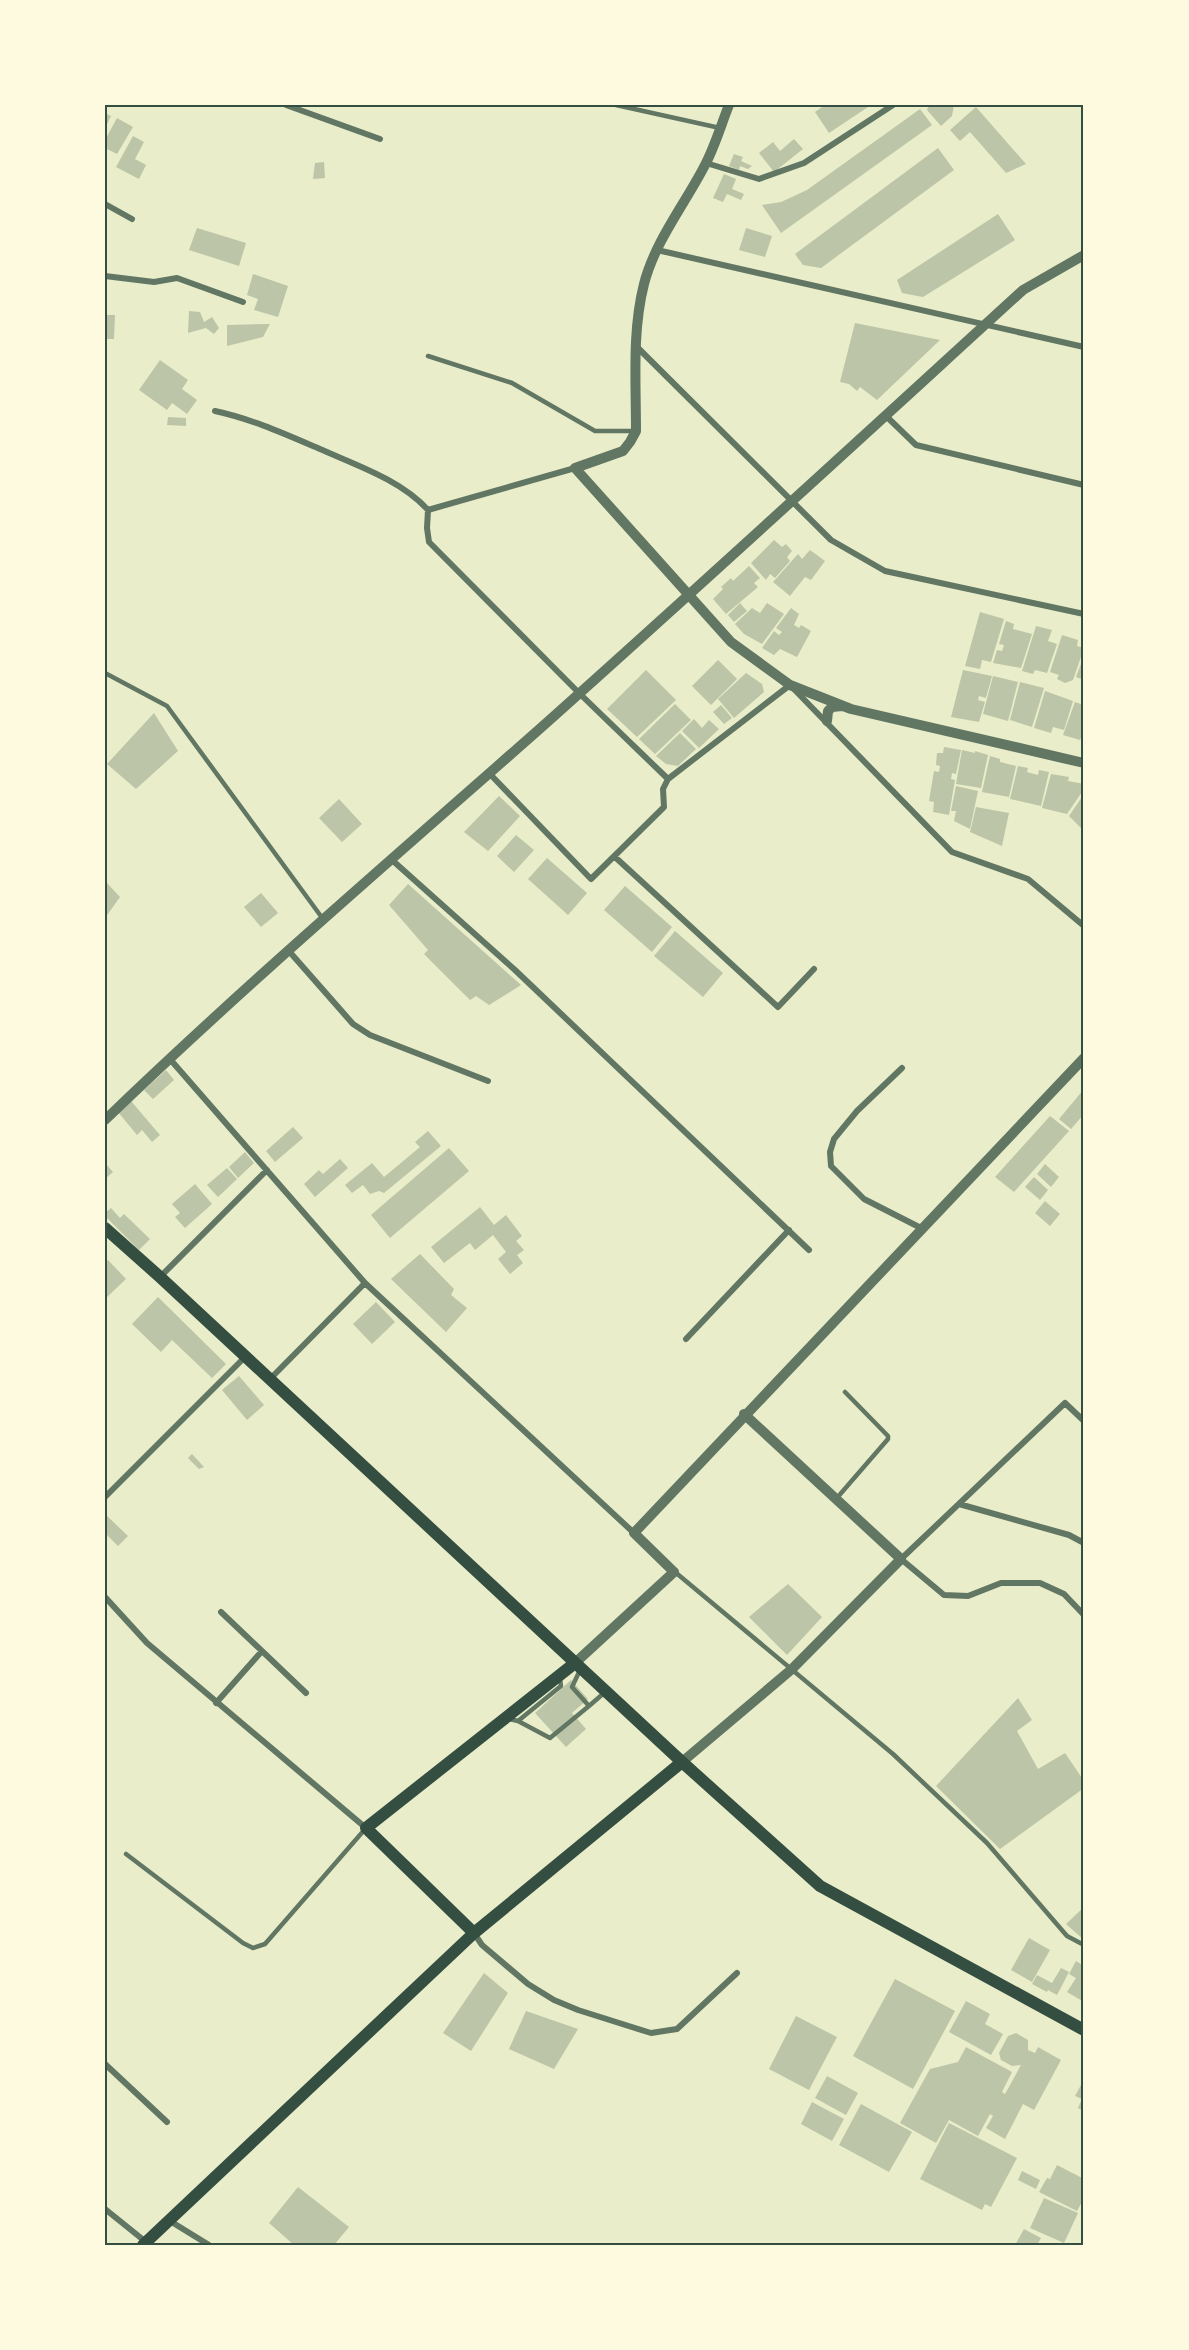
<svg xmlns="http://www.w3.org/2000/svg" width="1189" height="2350" viewBox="0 0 1189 2350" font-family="'PT Sans Narrow',sans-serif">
<rect width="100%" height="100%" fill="#e9edc9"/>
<path fill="#bcc5a7" d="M825 105H871L829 133 815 112Z
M929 105H954L952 116 941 126 927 110Z
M976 107 1026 164 1006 173 970 132 960 141 950 130Z
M920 109 932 125 781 233 762 205 781 202 807 190Z
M105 113 111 116 105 128Z
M117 118 133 127 117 154 105 148V140Z
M133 136 144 142 135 159 146 165 139 179 116 167Z
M794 139 803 149 774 172 759 153 773 142 780 151Z
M938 148 954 170 821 268 803 265 795 254Z
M734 154 743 157 741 161 752 166 748 169 740 166 739 170 729 166Z
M324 162 325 178 313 179 315 163Z
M724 174 736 179 732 189 744 194 741 200 727 194 723 202 713 198Z
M998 214 1015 240 923 297 902 293 897 280Z
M197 228 246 243 239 266 189 250Z
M746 228 772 236 765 257 739 250Z
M253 274 288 286 278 317 254 310 258 299 247 295Z
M189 311 200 312 204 322 212 317 219 328 214 334 206 328 188 333Z
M105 315H115L114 339H105Z
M855 323 940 340 877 400 860 387 857 391 849 384 840 382Z
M270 324 263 337 227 346V325Z
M160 360 188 380 182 389 197 400 187 414 172 403 167 410 139 390Z
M168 417 186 418V426L167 425Z
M774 540 782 547 786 544 792 551 787 557 790 561 775 578 770 574 766 580 751 563Z
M810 550 825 561 811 580 805 577 790 596 773 582 798 554 802 559Z
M749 566 760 578 754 583 758 587 726 614 713 599 723 589 721 587 731 578 733 581Z
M740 603 747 611 734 622 728 615Z
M767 603 784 614 762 644 744 634 735 624 752 608 760 613Z
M791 608 799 614 794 625 799 628 801 625 811 631 797 657 780 649 774 655 762 648 774 631 779 635 782 632 776 628Z
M980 612 1004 619 991 662 982 660 980 669 965 666Z
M1006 621 1014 624 1013 629 1032 634 1021 668 993 663 997 650 1002 651 1004 645 999 644Z
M1036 626 1052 630 1048 641 1057 644 1047 673 1035 670 1033 674 1022 671Z
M1062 635 1078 640 1077 646 1084 648 1073 680 1065 683 1057 679 1059 675 1050 672Z
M1084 656V680L1076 677Z
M718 660 737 679 711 705 692 686Z
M646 670 676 700 637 737 607 709Z
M963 670 992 676 986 698 979 696 978 700 985 702 979 722 951 717Z
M746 673 762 684 764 692 734 718 718 699Z
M993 676 1018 682 1008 721 983 714Z
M1020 682 1044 688 1032 727 1010 720Z
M1045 691 1073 701 1064 730 1053 727 1051 733 1034 728Z
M1075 702 1084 705V737L1082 736 1080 740 1063 735Z
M675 704 691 720 655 754 639 739Z
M721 705 732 718 724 724 713 712Z
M154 713 178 751 136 789 107 764Z
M694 719 702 728 709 720 719 729 699 748 682 731Z
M680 733 696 749 678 766 666 764 656 756Z
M944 747 961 750 956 774 952 773 951 779 955 780 949 815 933 812 934 802 929 801 934 771 939 772 940 766 936 765 937 753H943Z
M962 750 975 753V751L988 755 981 788 956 784Z
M990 756 1000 759V762L1016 766 1009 797 982 792Z
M1018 766 1028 768 1027 772 1038 775 1039 770 1049 772 1041 806 1010 799Z
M1051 774 1069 777 1068 781 1084 784V789L1067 814 1042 808Z
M956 786 978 791 970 829 954 821 956 811H951Z
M1084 794V831L1069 816Z
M499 796 520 816 488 851 464 832Z
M339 799 362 824 342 842 319 818Z
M976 807 1009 813 1002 846 970 832Z
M516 835 534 850 514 872 497 856Z
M547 858 587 893 568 915 528 879Z
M105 881 120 897 105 918Z
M408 884 521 985 489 1005 476 996 470 1000 424 954 428 950 389 905Z
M625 886 672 927 652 952 604 910Z
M261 893 278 913 261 927 244 907Z
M675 931 723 973 703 997 654 956Z
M166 1070 174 1080 153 1099 144 1090Z
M1084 1089V1114L1071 1129 1059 1119Z
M131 1101 160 1135 152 1142 142 1130 137 1135 118 1112Z
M1050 1116 1069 1131 1014 1192 995 1177Z
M293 1127 303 1138 275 1162 266 1151Z
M428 1131 441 1146 384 1193 379 1191 370 1194 363 1185 352 1193 345 1185 372 1163 384 1177 420 1147 415 1142Z
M449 1148 469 1171 390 1238 371 1215Z
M245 1152 254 1163 238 1178 229 1167Z
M340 1159 348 1168 315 1197 304 1184 319 1170 323 1174Z
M105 1163 113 1172 105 1179Z
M1045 1164 1059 1177 1051 1187 1037 1174Z
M227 1168 237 1179 218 1197 207 1185Z
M1034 1177 1048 1190 1040 1200 1025 1187Z
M195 1184 212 1204 185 1228 175 1217 180 1213 172 1204Z
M1045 1201 1060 1214 1050 1226 1035 1213Z
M480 1207 494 1225 506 1215 522 1236 516 1241 524 1250 517 1255 523 1263 510 1274 498 1259 506 1252 493 1235 475 1250 470 1243 444 1263 431 1247Z
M111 1208 120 1218 124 1214 150 1239 139 1250 105 1216V1213Z
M420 1254 454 1289 451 1295 467 1308 446 1332 391 1279Z
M108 1260 126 1279 105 1299V1263Z
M158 1297 226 1364 212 1378 172 1340 161 1352 132 1324Z
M376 1302 395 1322 372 1344 353 1324Z
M239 1376 264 1405 247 1420 222 1390Z
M192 1454 204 1467 199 1469 188 1458Z
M106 1515 128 1536 118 1546 105 1533Z
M788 1584 822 1617 787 1655 749 1617Z
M571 1680 588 1699 572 1713 586 1729 566 1747 535 1713Z
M1018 1698 1032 1720 1017 1731 1038 1769 1065 1753 1084 1781V1788L1000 1849 936 1786Z
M1084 1907V1940L1066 1924Z
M1029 1938 1050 1950 1032 1982 1011 1970Z
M1076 1961 1084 1966V2002L1067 1992 1076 1978 1069 1974Z
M1061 1968 1069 1972 1057 1995 1048 1990 1047 1992 1032 1984 1037 1975 1052 1983Z
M484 1973 508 1993 471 2051 443 2033Z
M895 1979 955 2011 913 2089 853 2056Z
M966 2001 990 2014 985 2024 1003 2034 991 2055 949 2032Z
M526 2011 578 2029 554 2069 509 2049Z
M796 2016 837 2037 809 2090 769 2069Z
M1016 2033 1028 2040V2050L1035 2053 1038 2047 1061 2060 1034 2110 1023 2104 1005 2139 986 2128 993 2116 990 2114 978 2136 949 2120 936 2143 900 2123 930 2069 958 2062 966 2047 1012 2072 1002 2092 1005 2094 1021 2065 1012 2066 1001 2060 999 2053 1008 2036Z
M827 2076 858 2093 846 2115 815 2098Z
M1081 2085 1084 2087V2111L1078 2108 1082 2099 1075 2096Z
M812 2102 844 2119 832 2141 801 2124Z
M861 2104 912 2132 889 2172 839 2145Z
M949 2123 1017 2158 991 2207 985 2204 982 2210 920 2179Z
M1057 2165 1084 2179V2198L1077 2211 1039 2192 1047 2178 1050 2179Z
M1022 2171 1040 2180 1036 2189 1018 2180Z
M298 2187 349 2227 334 2245H294L269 2223Z
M1044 2198 1078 2213 1064 2243 1030 2228Z
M1024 2229 1041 2238 1037 2245H1015Z"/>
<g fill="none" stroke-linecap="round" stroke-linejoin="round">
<path stroke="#617663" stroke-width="4.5" d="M616 105 720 128
M428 356 512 383 595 431H634
M105 673 167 706 323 919
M836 1499 888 1439V1436L845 1392
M675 1572 893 1754 987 1843 1067 1936 1084 1945
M580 1670 572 1687 589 1706 604 1693
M509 1719 518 1721 561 1686 560 1679
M518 1721 550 1738 589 1706
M126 1854 243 1943 253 1948 265 1944 366 1828"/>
<path stroke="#617663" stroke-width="6" d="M286 105 380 139
M706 163 759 179 804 163 893 105
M105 204 132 219
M657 250 1084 347
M105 276 154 282 177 278 243 302
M636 346 831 540 885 571 1084 614
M215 411C252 419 285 434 320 449 356 465 401 480 428 510
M886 416 916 445 1084 485
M428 510 427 528 429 542 579 693 668 779
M428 510 575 468
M489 773 591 879 664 807 663 789 668 779 790 685 952 852 1028 879 1084 926
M615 857 778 1007 814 969
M392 860 515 970 809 1250
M288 950 353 1024 370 1035 488 1081
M169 1058 365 1283 634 1533
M902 1068 857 1111 834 1139 830 1152 831 1166 864 1199 921 1228
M160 1277 267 1170
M686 1339 789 1230
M270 1379 365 1283
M1084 1421 1065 1403 901 1559 944 1595 968 1596 1001 1583H1040L1064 1594 1084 1615
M105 1497 245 1357
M959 1504 1069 1535 1084 1543
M105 1597 147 1643 366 1828
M221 1612 306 1693
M216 1703 262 1651
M474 1933 482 1945 528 1984 554 2000 578 2010 651 2033 677 2029 737 1973
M105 2064 167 2122
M105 2209 146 2242
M170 2221 209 2245"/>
<path stroke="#617663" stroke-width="10" d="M729 105C721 125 715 146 705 165 685 204 655 241 644 284 632 331 636 382 636 431L630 442 623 451 575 468 731 642 790 685 851 709 1084 763
M827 721 828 711 832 707 842 706
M105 1120C244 986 390 861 535 733 699 587 861 438 1023 290L1084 255
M575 1663 674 1572 634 1533 1084 1058
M682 1762 792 1669 901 1559 744 1414"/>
<path stroke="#344e41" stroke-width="12" d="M105 1228 160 1277 682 1762 820 1886 1084 2030
M474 1933 366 1828 575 1663
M143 2245 474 1933 682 1762"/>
</g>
<rect width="1189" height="2350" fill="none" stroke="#fefae0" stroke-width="213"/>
<rect x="106" y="106" width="976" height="2138" fill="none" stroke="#344e41" stroke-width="2"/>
</svg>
